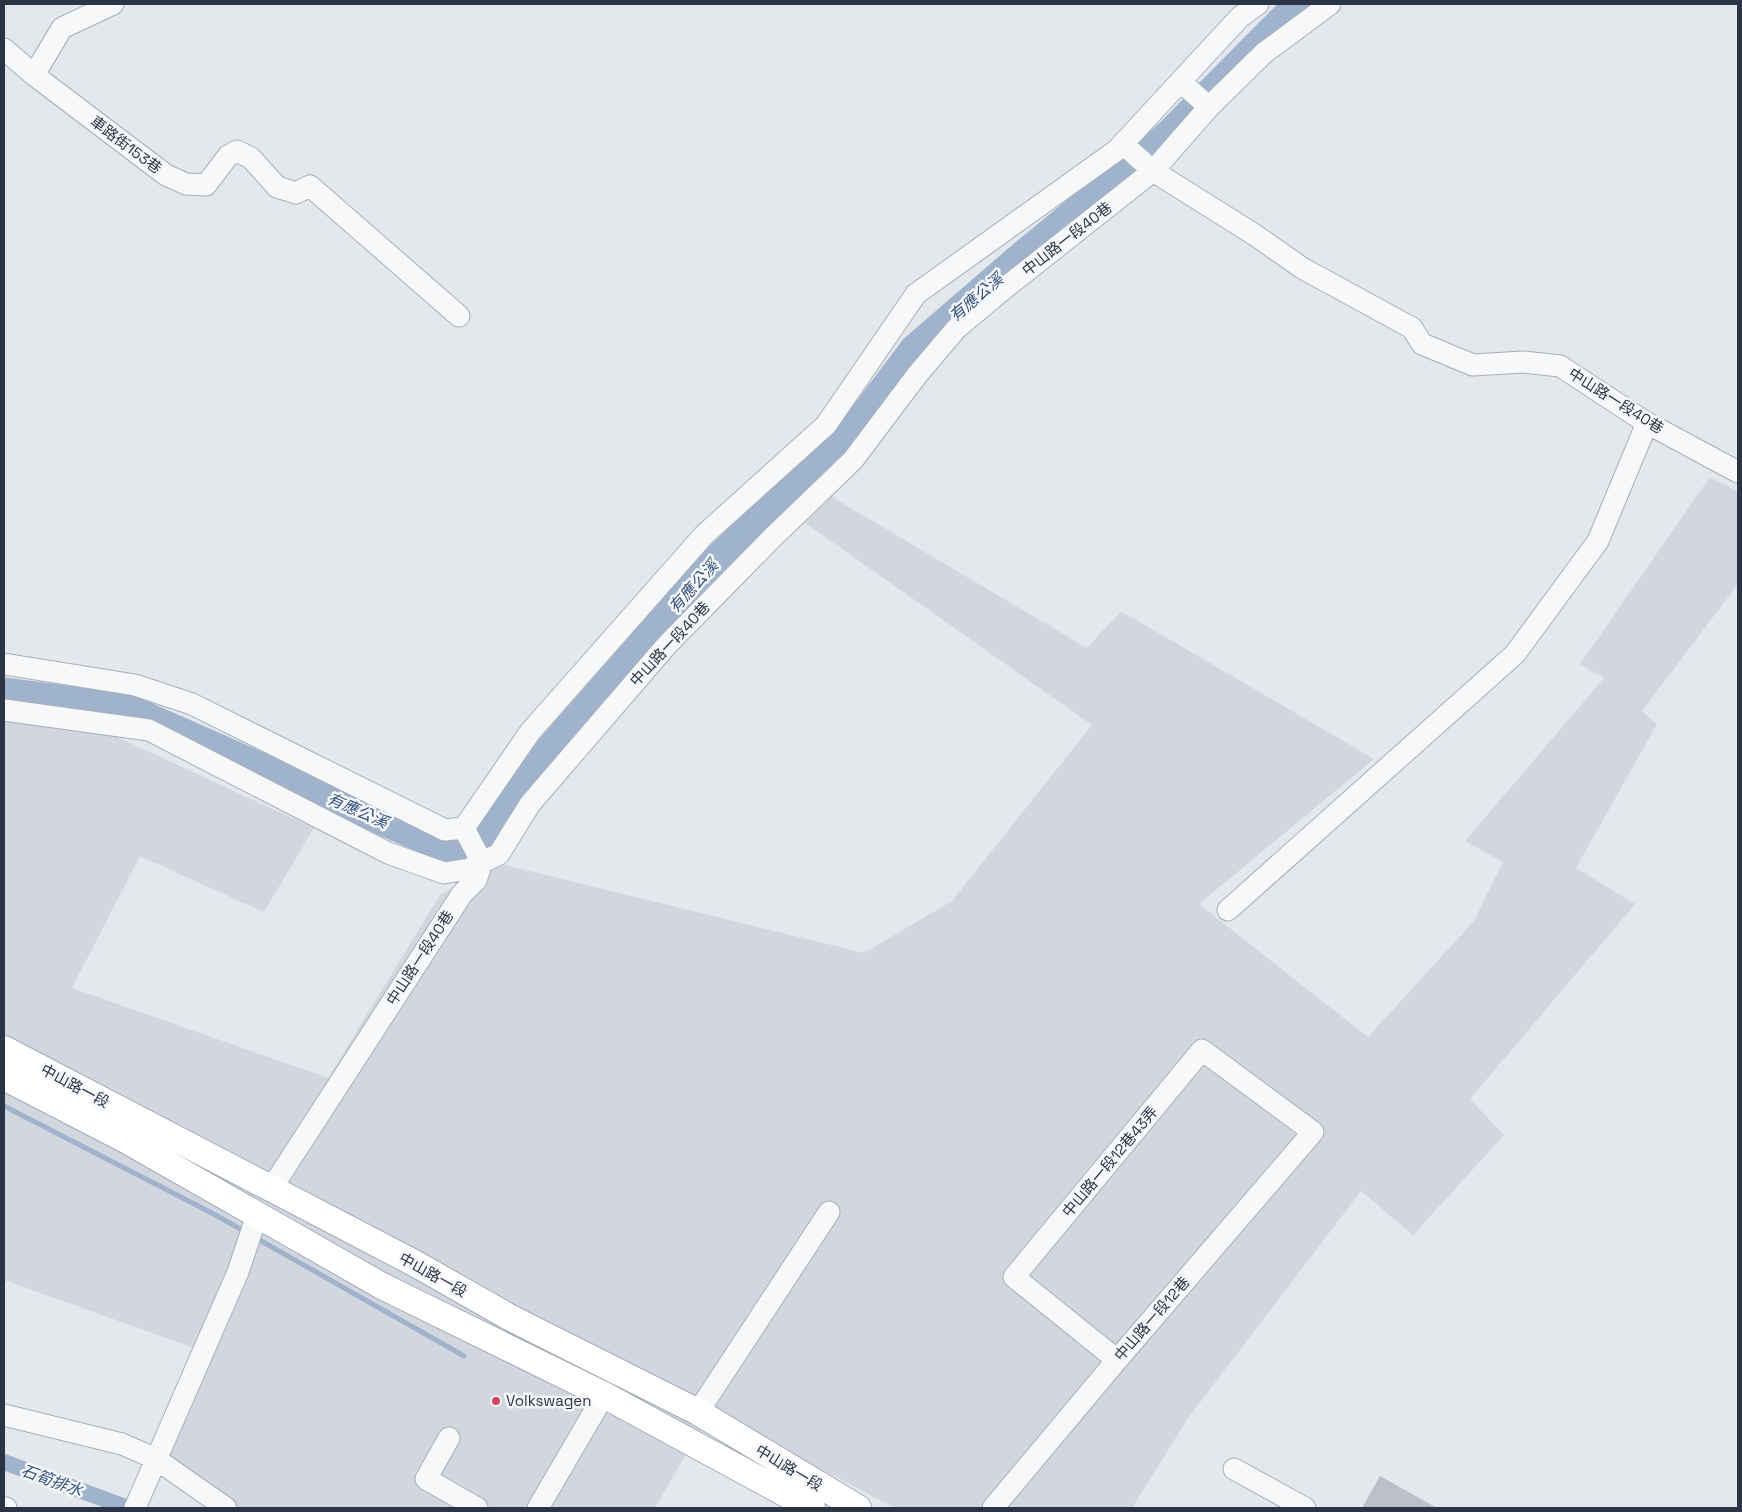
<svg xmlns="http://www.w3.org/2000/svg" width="1742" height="1512" viewBox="0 0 1742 1512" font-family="'Space Grotesk','Noto Sans TC',sans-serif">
<rect width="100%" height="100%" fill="#e4e7ec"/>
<path fill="#d2d6de" d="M1710 477 1738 492V584L1642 711 1657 724 1576 868 1635 904 1470 1099 1504 1135 1413 1235 1361 1191 1188 1418 1132 1508H895L711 1411 655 1508H230L164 1464 211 1354 4 1280V716L104 731 314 828 264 912 140 856 72 988 328 1078 440 895 497 863 864 953 952 901 1092 725 801 520 827 494 1087 648 1121 611 1374 759 1199 904 1368 1037 1474 921 1503 862 1465 841 1604 678 1580 664Z"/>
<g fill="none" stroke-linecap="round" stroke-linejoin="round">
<path stroke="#9fb4cc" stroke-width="5" d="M4 1106 208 1211 246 1232
M256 1238 464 1356"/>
<path stroke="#9fb4cc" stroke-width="16" d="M4 1462 128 1508"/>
<path stroke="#9fb4cc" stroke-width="29" d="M4 692 127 708 451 851 478 840 493 814 709 567 858 423 914 349 1017 260 1167 136 1298 4"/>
</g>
<path fill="#bbc0ca" d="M1380 1476 1437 1508H1362Z"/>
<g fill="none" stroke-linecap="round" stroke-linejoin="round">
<g stroke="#a9aeb7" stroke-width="23">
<path id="minor" d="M4 49 34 75 166 175 186 184 206 185 228 156 237 151 251 158 277 187 296 193 310 186 459 316
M34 75 62 28 113 4
M1181 82 1209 107
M1123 144 1153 171 1255 235 1302 268 1412 328 1422 344 1473 365 1523 362 1560 366 1647 423 1738 472
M4 664 135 685 192 704 445 830 464 828
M4 710 149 730 388 853 444 873 469 869 499 854 530 804 666 646 771 539 853 460 917 375 956 329 1005 288 1153 171 1209 107 1264 53 1330 4
M464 828 530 732 704 535 826 425 916 294 1117 150 1240 17 1258 4
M464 828 482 863
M1228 910 1515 654 1598 541 1647 423
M271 1189 462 894 476 880 482 863
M698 1412 829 1212
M4 1415 122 1444 156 1459 226 1508
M449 1438 426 1479 477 1508
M1234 1469 1305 1508
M4 1508H6
M135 1508 238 1272 257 1215
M538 1508 604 1395
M993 1508 1117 1360 1313 1132 1202 1050 1014 1277 1117 1360"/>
</g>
<g stroke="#a3abb8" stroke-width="28">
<path id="major" d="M4 1049 416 1264 509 1317 698 1412 858 1508
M4 1077 126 1140 382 1286 604 1395 812 1508"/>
</g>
<use href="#minor" stroke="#f7f8fa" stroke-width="21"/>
<use href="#major" stroke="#fff" stroke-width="26"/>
</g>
<circle fill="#d1495b" stroke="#f4f6f9" stroke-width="2" cx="496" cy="1401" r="5"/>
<g text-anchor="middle" stroke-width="5" stroke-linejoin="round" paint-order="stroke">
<g font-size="15" fill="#2b3445" stroke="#f4f6f9">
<text transform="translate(126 145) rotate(37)" y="5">車路街153巷</text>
<text transform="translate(1067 239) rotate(-38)" y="5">中山路一段40巷</text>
<text transform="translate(1616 401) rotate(32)" y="5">中山路一段40巷</text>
<text transform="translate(670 644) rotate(-47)" y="5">中山路一段40巷</text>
<text transform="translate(420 958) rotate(-57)" y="5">中山路一段40巷</text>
<text transform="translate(75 1086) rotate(28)" y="5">中山路一段</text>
<text transform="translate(1110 1162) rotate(-50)" y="5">中山路一段12巷43弄</text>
<text transform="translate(433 1275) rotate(29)" y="5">中山路一段</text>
<text transform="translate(1152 1319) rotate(-49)" y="5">中山路一段12巷</text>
<text transform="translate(789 1468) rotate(31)" y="5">中山路一段</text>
</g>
<g font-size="15" fill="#2b3445" stroke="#f4f6f9" text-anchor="start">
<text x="506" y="1406">Volkswagen</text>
</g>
<g font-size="16" font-style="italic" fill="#34527a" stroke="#f4f6f9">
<text transform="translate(976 297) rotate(-40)" y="6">有應公溪</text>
<text transform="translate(693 586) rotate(-48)" y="6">有應公溪</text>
<text transform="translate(358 810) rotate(24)" y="6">有應公溪</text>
<text transform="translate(52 1480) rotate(20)" y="6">石筍排水</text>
</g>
</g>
<rect width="1742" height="1512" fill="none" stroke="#2b3445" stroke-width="10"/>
</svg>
